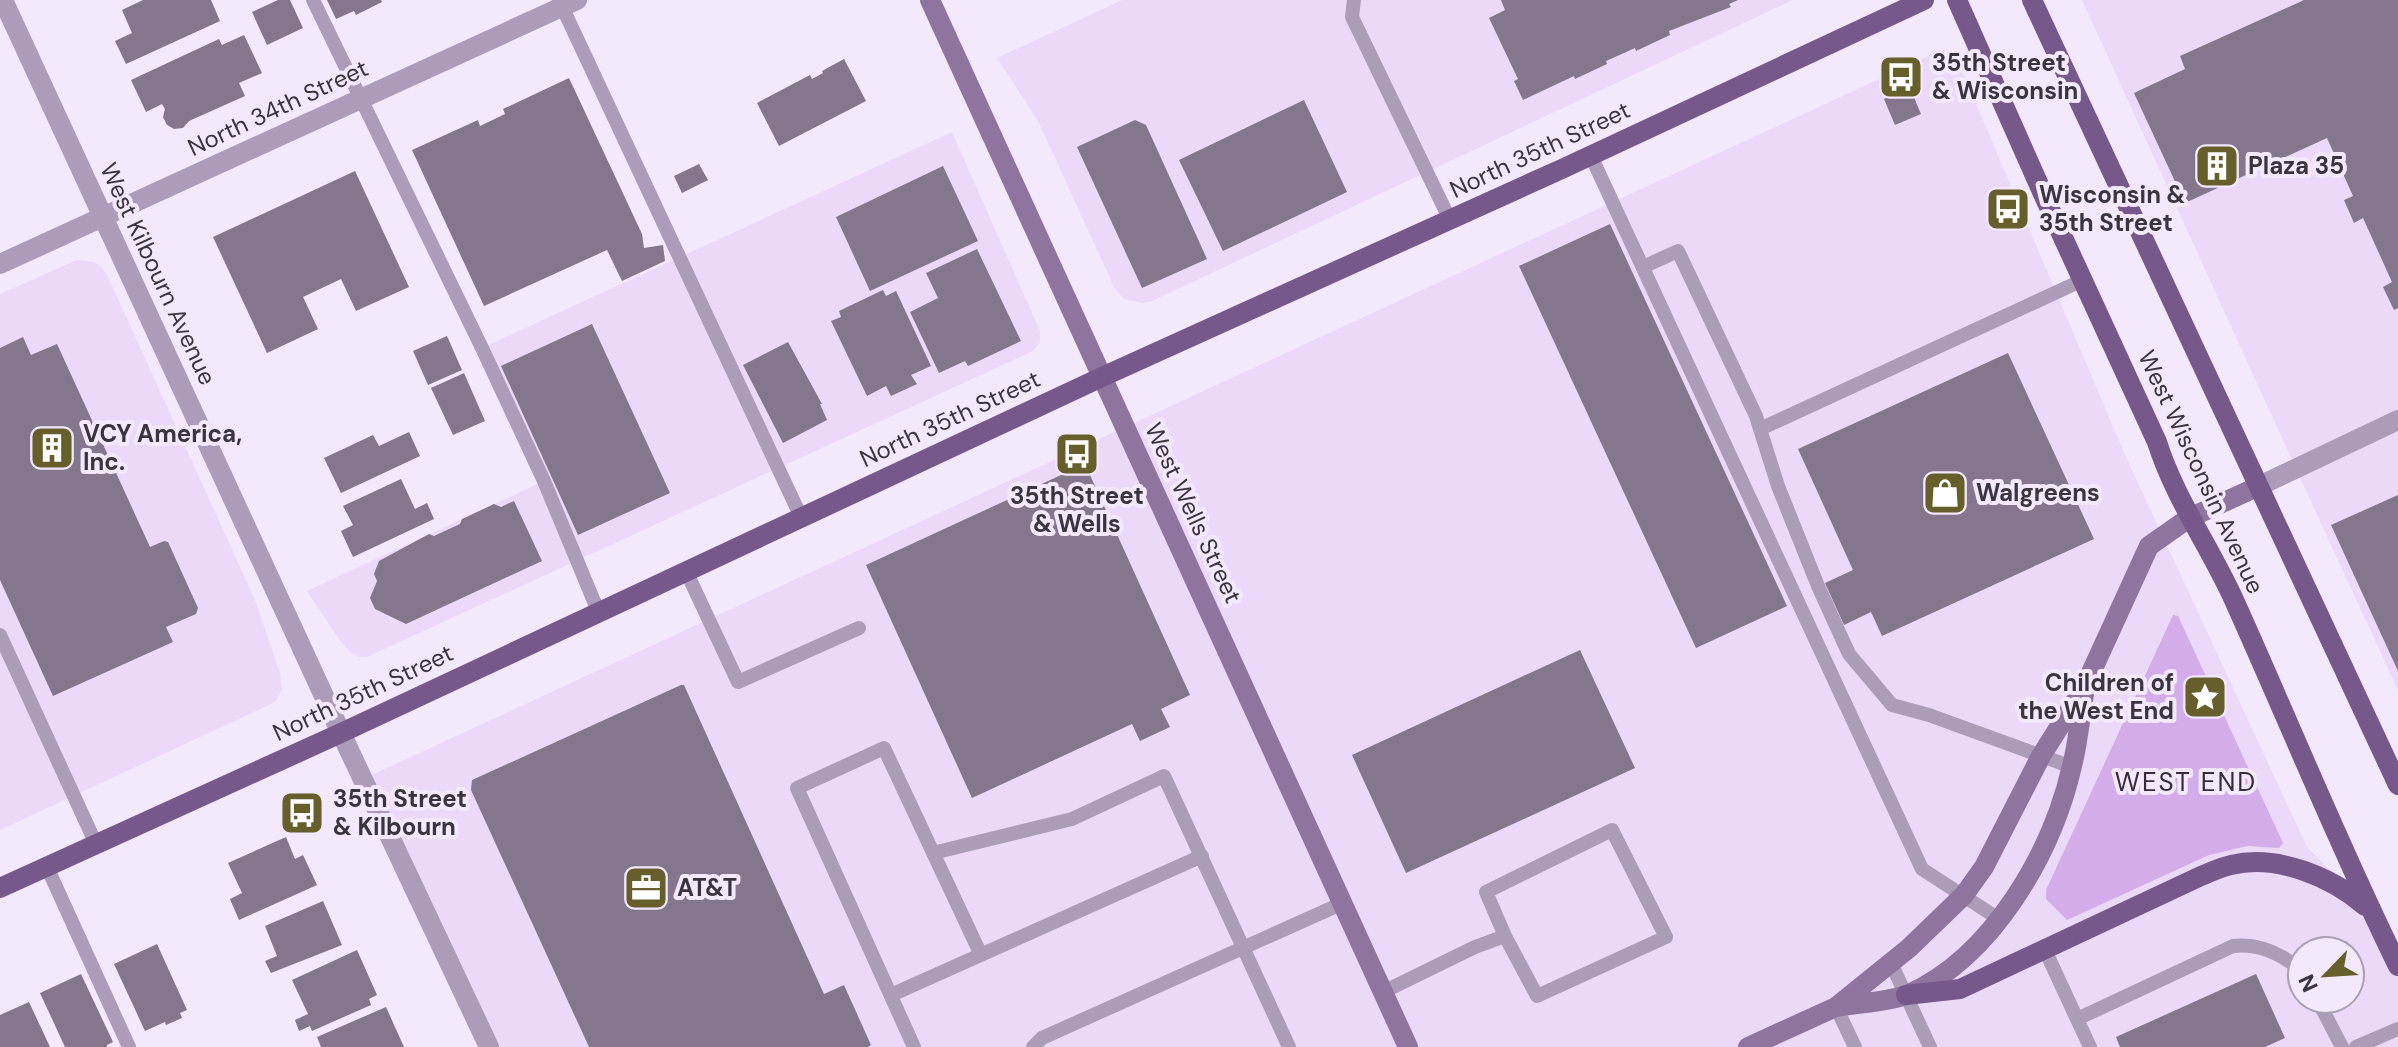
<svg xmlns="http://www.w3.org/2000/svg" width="2398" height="1047" viewBox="0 0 2398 1047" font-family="'DM Sans',sans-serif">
<rect width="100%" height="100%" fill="#f4e8fd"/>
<path fill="#ecd8f9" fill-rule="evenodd" d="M1122 0H1793L1152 301 1142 303 1124 299 1115 289 1038 121 997 58Z
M2082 0H2398V690L2313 506Z
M1944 49 1961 68 2125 455 2307 847 2371 911 2398 966V1047H489L363 779ZM2302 951H2350V999H2302Z
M952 132 1040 331V342L1033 351 367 657H359L351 653 340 641 307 591 544 481 482 348Z
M77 260 94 262 101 267 108 277 255 600 280 673 282 689 276 701 271 704 0 830V294Z"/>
<path fill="#d2ade9" d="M2173 615 2178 616 2283 843 2279 848 2247 846 2209 855 2067 920 2046 899V890Z"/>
<path fill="#83768d" d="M143 0H211L220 21 126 64 115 41 132 33 122 10Z
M278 0H290L303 28 267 45 252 12Z
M327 0H381L382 2 356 15 354 11 336 19Z
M1501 0H1738L1729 4 1731 7 1669 31 1670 35 1636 51 1635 48 1606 61 1607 64 1575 79 1574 76 1523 100 1514 81 1518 79 1489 18 1505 10Z
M2304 0H2398V308L2394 310 2383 287 2392 282 2363 218 2354 223 2344 200 2353 196 2327 138 2185 203 2134 93 2185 69 2180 56Z
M244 35 262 73 239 83 245 96 189 121 183 128 174 129 167 125 163 117 165 109 162 104 146 112 131 80 219 39 222 45Z
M844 59 866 101 779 146 757 103 810 75 812 79 823 73 822 71Z
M569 78 642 234 644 248 663 245 665 261 622 281 607 250 484 306 412 150 478 120 480 126 505 114 503 109Z
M1910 88 1921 114 1895 125 1884 99Z
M1304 100 1347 192 1223 251 1179 160Z
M1135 120 1146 125 1207 259 1142 288 1077 147Z
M699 164 708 180 682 193 674 176Z
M943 166 978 241 870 291 836 217Z
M355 171 409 287 356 311 341 279 303 297 318 329 267 353 213 237Z
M1610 224 1787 606 1696 648 1519 266Z
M977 249 1021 341 968 366 965 361 939 373 910 312 938 298 926 273Z
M883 290 886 296 896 291 931 366 911 375 917 384 891 396 886 386 867 396 831 321 841 317 839 311Z
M592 324 670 493 578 535 501 366Z
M447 336 462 370 428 385 413 351Z
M23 337 31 355 57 344 150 547 164 541 168 542 198 608 196 614 166 627 173 642 53 696 0 580V348Z
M788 342 822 404H820L827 420 783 443 743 365Z
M2008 353 2094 539 1882 636 1871 612 1844 625 1825 583 1853 570 1798 449Z
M464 373 485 421 453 435 431 388Z
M409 432 420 456 341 493 324 458 373 435 379 446Z
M1085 464 1190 695 1161 709 1170 727 1140 741 1132 724 972 798 866 565Z
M401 479 415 509 427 503 434 519 353 557 341 531 353 525 343 506Z
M2398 495V671L2331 525Z
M514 501 542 561 406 624 375 609 370 598 377 581 374 574 379 561 429 534 434 536 460 524 462 519 494 504 501 507Z
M1580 650 1635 768 1406 873 1352 755Z
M681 685H684L824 994 844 985 871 1045 868 1047H589L471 790 472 780Z
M286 837 295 859 303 855 317 885 239 920 230 899 242 893 228 863Z
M323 901 342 945 271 973 265 961 277 956 265 926Z
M157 944 187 1010 180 1013 182 1018 166 1025 165 1022 145 1031 114 964Z
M357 950 377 995 369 999 371 1005 312 1031 310 1026 299 1031 295 1020 308 1014 292 980Z
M81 974 113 1042 107 1045V1047H65L40 993Z
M2256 974 2285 1038 2265 1047H2120L2116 1037Z
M29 1002 50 1047H0V1015Z
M386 1007 404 1047H321L317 1037Z"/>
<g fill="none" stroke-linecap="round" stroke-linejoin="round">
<path stroke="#ad9cb9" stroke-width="14" d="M313 0 482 348 544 481 598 611
M559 0 801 517
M1354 0 1352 17 1450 220
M1591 156 1922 869 1999 919
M1643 267 1678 251 1756 416 1760 429 2083 280
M1760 429 1778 486 1818 586 1849 654 1892 705 1929 715 2072 767
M686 571 738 682 859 628
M0 635 96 844
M933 853 1072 819 1164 776 1289 1047
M47 867 129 1047
M2045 950 2090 1047
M1891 963 1930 1047
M1383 992 1475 947 1505 936 1537 996 1666 937 1612 830 1486 892 1505 936
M891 995 1202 856
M2317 999 2342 1047
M1836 1007 1855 1047
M2077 1019 2233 946C2259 943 2282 954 2302 971
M914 1047 797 788 884 748 981 955
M1033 1047 1042 1038 1343 903
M2356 1047 2398 1029"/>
<path stroke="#ad9cb9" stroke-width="20" d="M3 0 341 733 489 1047
M0 264 577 0
M2257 487 2398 420"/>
<path stroke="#8e749f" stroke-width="20" d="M930 0 1408 1047
M1837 1007C1858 1003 1890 1002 1909 994 1993 956 2052 853 2072 766 2078 743 2080 718 2084 694
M1748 1047 1836 1007 1909 948 1964 895 1984 867 2041 756 2085 686 2149 546 2189 518 2257 487"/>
<path stroke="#77588b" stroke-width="20" d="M1957 0 2043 194 2157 442C2175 499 2210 547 2234 600 2289 722 2339 846 2398 966
M2032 0 2398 785
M0 888 341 733 1102 377 1564 168 1924 0
M1906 995 1960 989 2201 876C2211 872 2221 867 2231 865 2277 854 2332 877 2365 906"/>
</g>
<defs>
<g id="bus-square" transform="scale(2.3)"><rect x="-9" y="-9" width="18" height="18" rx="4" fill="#665f2c" stroke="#f4e8fd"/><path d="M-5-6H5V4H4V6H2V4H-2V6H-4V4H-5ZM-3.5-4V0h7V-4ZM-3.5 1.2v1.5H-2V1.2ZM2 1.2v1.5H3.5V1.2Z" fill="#fff"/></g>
<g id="building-square" transform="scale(2.3)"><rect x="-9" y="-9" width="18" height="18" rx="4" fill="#665f2c" stroke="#f4e8fd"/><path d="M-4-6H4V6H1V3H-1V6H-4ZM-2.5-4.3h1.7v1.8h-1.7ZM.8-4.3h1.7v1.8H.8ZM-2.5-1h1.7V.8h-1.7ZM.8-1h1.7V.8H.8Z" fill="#fff"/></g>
<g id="shop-square" transform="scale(2.3)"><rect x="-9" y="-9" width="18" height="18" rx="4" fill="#665f2c" stroke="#f4e8fd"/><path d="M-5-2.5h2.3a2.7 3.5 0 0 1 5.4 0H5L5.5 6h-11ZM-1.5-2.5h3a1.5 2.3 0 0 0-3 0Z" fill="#fff"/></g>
<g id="sight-square" transform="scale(2.3)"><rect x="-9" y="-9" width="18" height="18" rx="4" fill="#665f2c" stroke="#f4e8fd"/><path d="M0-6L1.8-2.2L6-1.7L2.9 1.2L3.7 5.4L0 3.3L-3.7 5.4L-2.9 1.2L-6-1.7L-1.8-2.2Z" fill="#fff"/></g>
<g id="office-square" transform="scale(2.3)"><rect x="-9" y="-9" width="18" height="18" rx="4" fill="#665f2c" stroke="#f4e8fd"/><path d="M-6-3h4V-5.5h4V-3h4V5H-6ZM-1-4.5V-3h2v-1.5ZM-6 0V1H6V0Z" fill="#fff"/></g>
</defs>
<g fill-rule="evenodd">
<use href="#bus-square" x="1901" y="77"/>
<use href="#building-square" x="2217" y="166"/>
<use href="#bus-square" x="2008" y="209"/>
<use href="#building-square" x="52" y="448"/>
<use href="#bus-square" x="1077" y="454"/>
<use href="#shop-square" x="1945" y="493"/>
<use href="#sight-square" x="2205" y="697"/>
<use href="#bus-square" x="302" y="813"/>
<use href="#office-square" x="646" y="888"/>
</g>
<g text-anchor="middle" stroke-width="8" stroke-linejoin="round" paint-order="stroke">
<g font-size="24" font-weight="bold" fill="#3a343e" stroke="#f4e8fd" text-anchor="start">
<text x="1932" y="71">35th Street<tspan x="1932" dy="28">&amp; Wisconsin</tspan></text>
<text x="2248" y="174">Plaza 35</text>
<text x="2039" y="203">Wisconsin &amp;<tspan x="2039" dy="28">35th Street</tspan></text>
<text x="83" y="442">VCY America,<tspan x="83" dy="28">Inc.</tspan></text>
<text x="1976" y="501">Walgreens</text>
<text x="1077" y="504" text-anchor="middle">35th Street<tspan x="1077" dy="28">&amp; Wells</tspan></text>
<text x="2174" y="691" text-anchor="end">Children of<tspan x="2174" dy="28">the West End</tspan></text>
<text x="333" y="807">35th Street<tspan x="333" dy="28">&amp; Kilbourn</tspan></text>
<text x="677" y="896">AT&amp;T</text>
</g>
<g font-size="24" fill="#3a343e" stroke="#f4e8fd">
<text transform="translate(278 108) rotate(-25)" y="8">North 34th Street</text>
<text transform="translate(1540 150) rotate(-25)" y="8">North 35th Street</text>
<text transform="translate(158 274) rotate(65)" y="8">West Kilbourn Avenue</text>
<text transform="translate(950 419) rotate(-25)" y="8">North 35th Street</text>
<text transform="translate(2201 472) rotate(65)" y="8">West Wisconsin Avenue</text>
<text transform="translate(1193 513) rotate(65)" y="8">West Wells Street</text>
<text transform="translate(363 693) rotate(-25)" y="8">North 35th Street</text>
</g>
<g font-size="26" letter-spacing="2" fill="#372b3e" stroke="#f4e8fd">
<text x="2186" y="791">WEST END</text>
</g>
</g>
<g transform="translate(2326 975) rotate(245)"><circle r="38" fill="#f4e8fd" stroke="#aaa0b1" stroke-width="2"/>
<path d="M0-6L14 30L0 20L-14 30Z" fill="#665f2c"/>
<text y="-12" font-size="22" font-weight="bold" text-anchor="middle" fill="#3a343e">N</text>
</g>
</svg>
